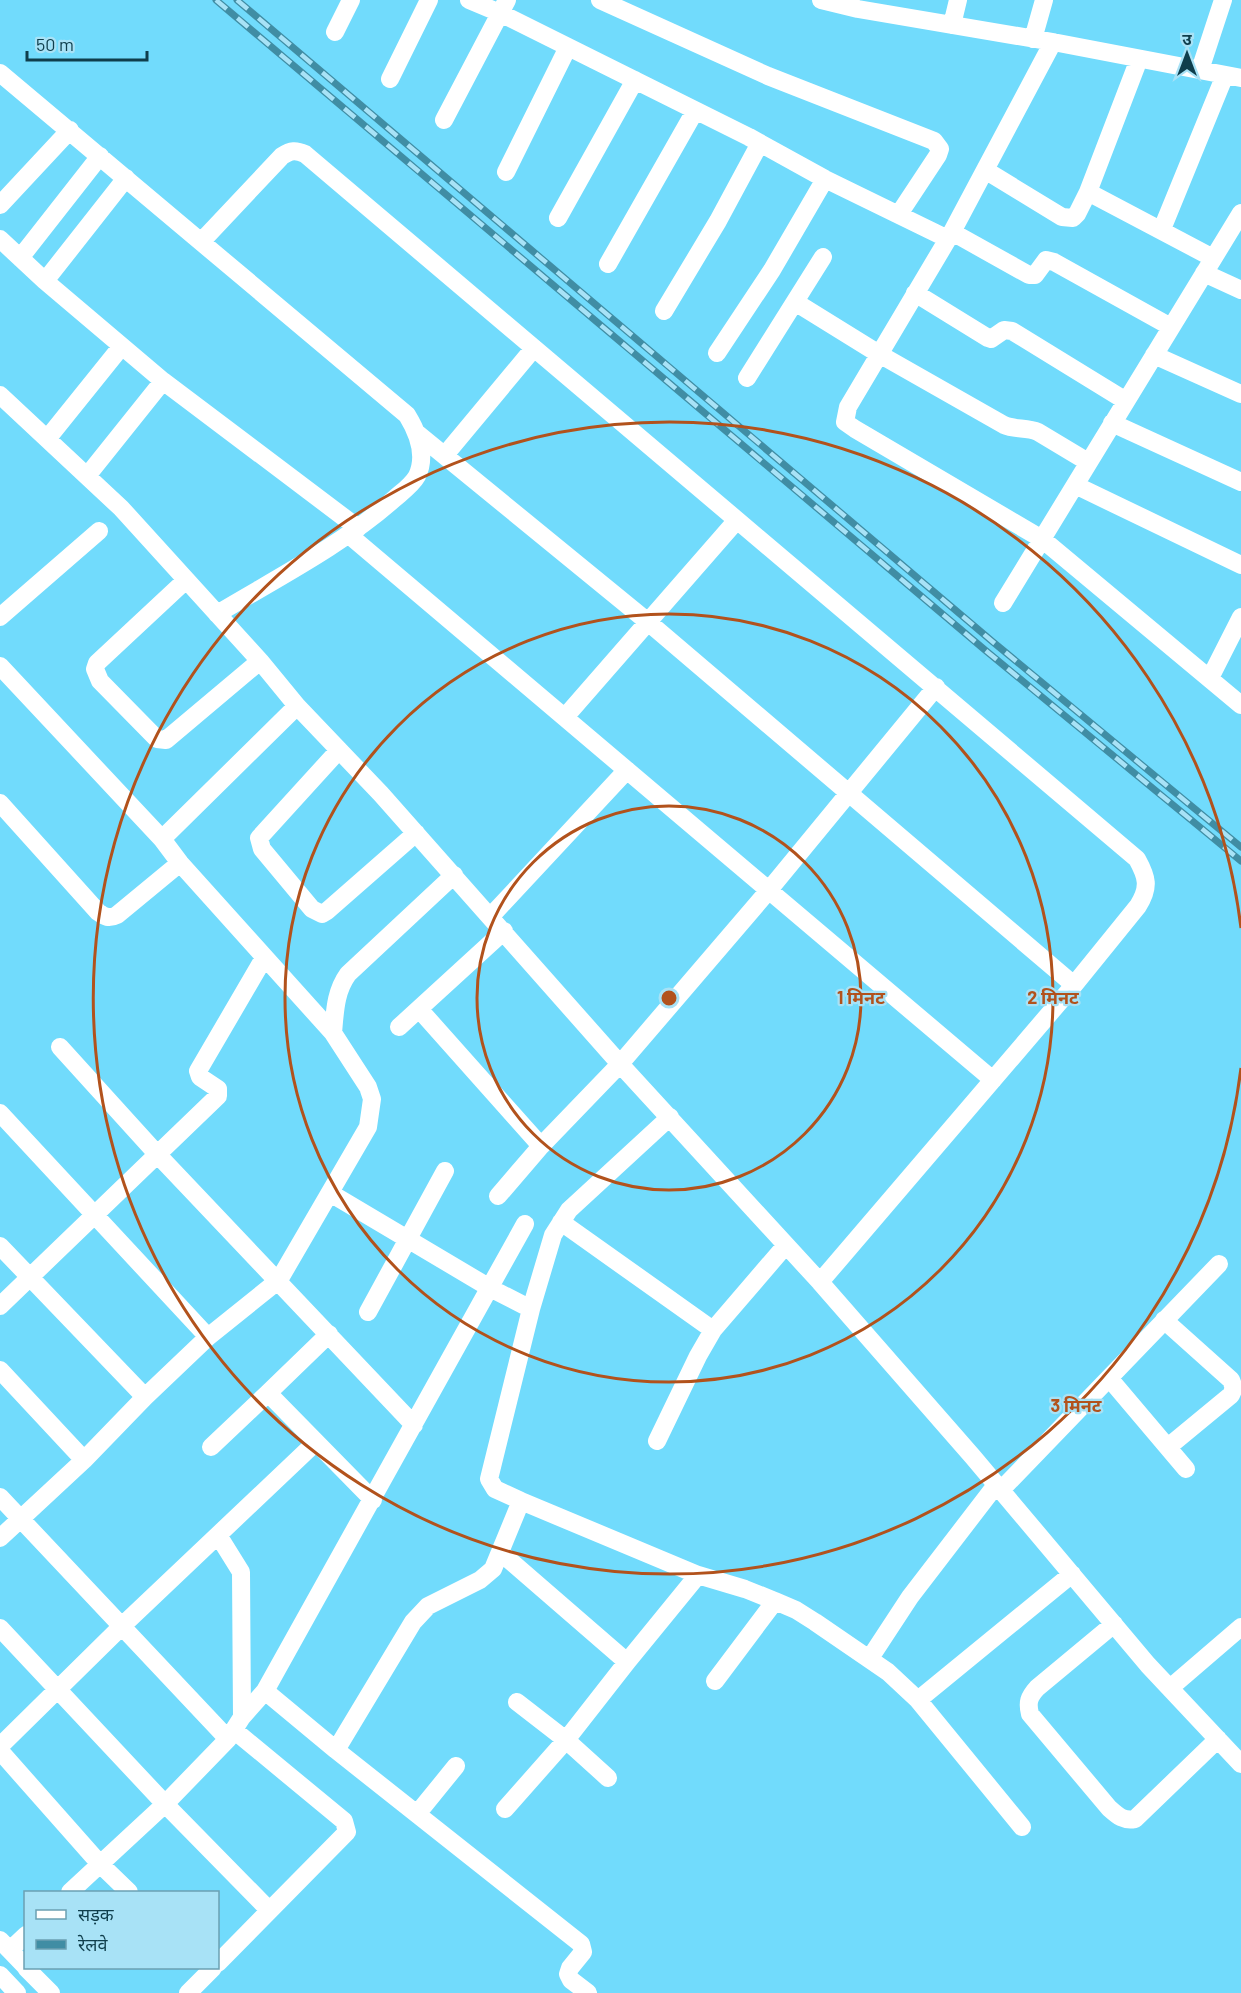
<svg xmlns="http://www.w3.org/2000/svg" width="1241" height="1993" viewBox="0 0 1241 1993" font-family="Barlow,'Noto Sans Devanagari',sans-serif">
<rect width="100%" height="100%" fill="#71dbfc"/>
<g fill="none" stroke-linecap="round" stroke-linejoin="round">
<path stroke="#fff" stroke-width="18" d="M469 0 500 13 749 137 825 179 948 239
M600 0 768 76 934 141 940 149 938 155 899 214
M821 0 858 9 1053 42 1241 78
M952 25 958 0
M335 32 351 0
M1033 39 1044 0
M1053 42 952 232 848 407 845 422 855 429 1042 539 1241 705
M1200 70 1223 0
M0 73 407 415C418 433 427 455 417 476 412 485 402 492 394 499 342 545 277 578 217 614
M390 79 429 0
M444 120 507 0
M985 170 1062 217 1073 218 1077 214 1088 192 1139 59
M506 172 568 47
M1088 192 1213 258
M0 205 70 130
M558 218 635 80
M1162 229 1225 75
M952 232 1029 275H1035L1046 260 1054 262 1171 327
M0 239 45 281 163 381 358 528
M201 242 282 156C291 150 296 150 305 154L1137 859C1147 877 1150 887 1138 906L1074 985 820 1282
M20 258 100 156
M608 264 695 111
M1204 273 1241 290
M45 281 126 178
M915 293 988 338 991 339 1004 330 1012 331 1126 401
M795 302 879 354 1004 425C1015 430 1027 427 1038 432L1088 462
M664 311 718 221 760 143
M717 353 772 270 825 179
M1154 355 1241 394
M747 378 823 257
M0 395 121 508 260 661 297 706 381 794 620 1064 820 1282 973 1457 1148 1665 1241 1764
M1112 423 1241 482
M418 434 648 622 1074 985
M47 439 121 347
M445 455 534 348
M87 476 163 381
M1075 485 1241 565
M349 535 993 1080
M186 580 97 663 95 669 100 681 157 739 166 740 260 661
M1003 603 1241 213
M0 617 99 531
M0 666 162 839 180 863 333 1033 368 1087 372 1099 368 1127 279 1280 208 1337 145 1397 84 1460 0 1538
M1210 678 1241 617
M565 717 737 520
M339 750 259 838 262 849 312 909 322 914 327 911 416 833
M0 803 98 912C105 917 109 919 117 915L180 863
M162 839 297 706
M491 916 627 770
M419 1009 541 1146
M399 1027 504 931
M333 1033C335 1012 335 992 348 974L454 875
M60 1047 157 1154 414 1425
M0 1113 208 1337
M670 1117 569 1210 553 1235 531 1309 489 1479 495 1489 521 1501 698 1575 745 1589 775 1601 796 1610 815 1622 888 1672 918 1700 1022 1827
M330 1193 490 1288 531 1309
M498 1196 541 1146 620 1064 769 890 936 687
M561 1222 713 1330
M0 1246 145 1397
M0 1306 218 1096V1089L200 1077 198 1071 264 958
M368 1312 445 1171
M1164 1320 1231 1380 1234 1388 1231 1395 1168 1447
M329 1334 268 1393 373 1500
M0 1370 84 1460
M1109 1378 1186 1469
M657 1441 698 1356 713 1330 786 1245
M211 1447 268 1393
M1001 1490 1219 1264
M0 1497 228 1739
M218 1535 241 1572 242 1717
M500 1552 627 1662
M1114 1624 1037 1688C1029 1697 1027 1702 1030 1714L1109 1808C1118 1816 1123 1821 1135 1819L1218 1739
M0 1628 165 1804 269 1910
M870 1658 910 1597 996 1485
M715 1681 775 1601
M1170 1688 1241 1627
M265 1691 336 1750 581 1944 583 1952 570 1968 568 1974 571 1980 588 1993
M918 1700 1072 1574
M517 1702 566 1740 608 1778
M0 1746 122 1626 316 1442
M336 1750 413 1622 428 1606 480 1580 493 1569 521 1501
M0 1751 100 1864 129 1892
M505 1809 566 1740 627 1662 698 1575
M417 1814 456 1766
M70 1892 165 1804 228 1739 242 1717 265 1691 525 1224
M0 1940 26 1967
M10 1950 26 1935
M218 1963 347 1832 344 1821 235 1731
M26 1968 51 1993
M0 1975 17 1993
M188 1993 213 1968"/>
<g stroke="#408da4" stroke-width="7">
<path id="rail" d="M216 0 985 650 1241 861
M237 0 993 642 1241 847"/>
</g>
<use href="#rail" stroke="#a8e2f6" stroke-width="4.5" stroke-dasharray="14" stroke-linecap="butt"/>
</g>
<g fill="none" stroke="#b2521c" stroke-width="3">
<circle cx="669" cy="998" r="192"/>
<circle cx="669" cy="998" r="384"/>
<path d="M1241 1068A576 576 0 1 1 1241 928"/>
</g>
<circle cx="669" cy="998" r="9" fill="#b2521c" stroke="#a8e2f6" stroke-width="3"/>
<g font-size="18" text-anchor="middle" font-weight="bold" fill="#b2521c" stroke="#a8e2f6" stroke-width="4.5" stroke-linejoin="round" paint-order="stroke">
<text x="861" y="1004">1 मिनट</text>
<text x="1053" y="1004">2 मिनट</text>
<text x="1076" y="1412">3 मिनट</text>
</g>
<rect x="24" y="1891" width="195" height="78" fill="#a8e2f6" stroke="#6ba0b2" stroke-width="1.5"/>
<rect x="36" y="1910" width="30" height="9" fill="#ffffff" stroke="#6ba0b2" stroke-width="1.5"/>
<text x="78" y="1921" font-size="18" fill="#0f3e4c">सड़क</text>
<rect x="36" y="1940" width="30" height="9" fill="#408da4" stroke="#6ba0b2" stroke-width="1.5"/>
<text x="78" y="1951" font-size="18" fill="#0f3e4c">रेलवे</text>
<g transform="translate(1187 54)" stroke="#a8e2f6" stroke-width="4.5" paint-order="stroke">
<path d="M0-4.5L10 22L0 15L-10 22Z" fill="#0f3e4c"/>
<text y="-9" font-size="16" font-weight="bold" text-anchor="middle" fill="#0f3e4c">उ</text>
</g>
<path d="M27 51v9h120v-9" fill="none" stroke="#0f3e4c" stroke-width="3"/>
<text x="36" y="51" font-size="18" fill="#0f3e4c" stroke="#a8e2f6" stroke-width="4.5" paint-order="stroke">50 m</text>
</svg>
